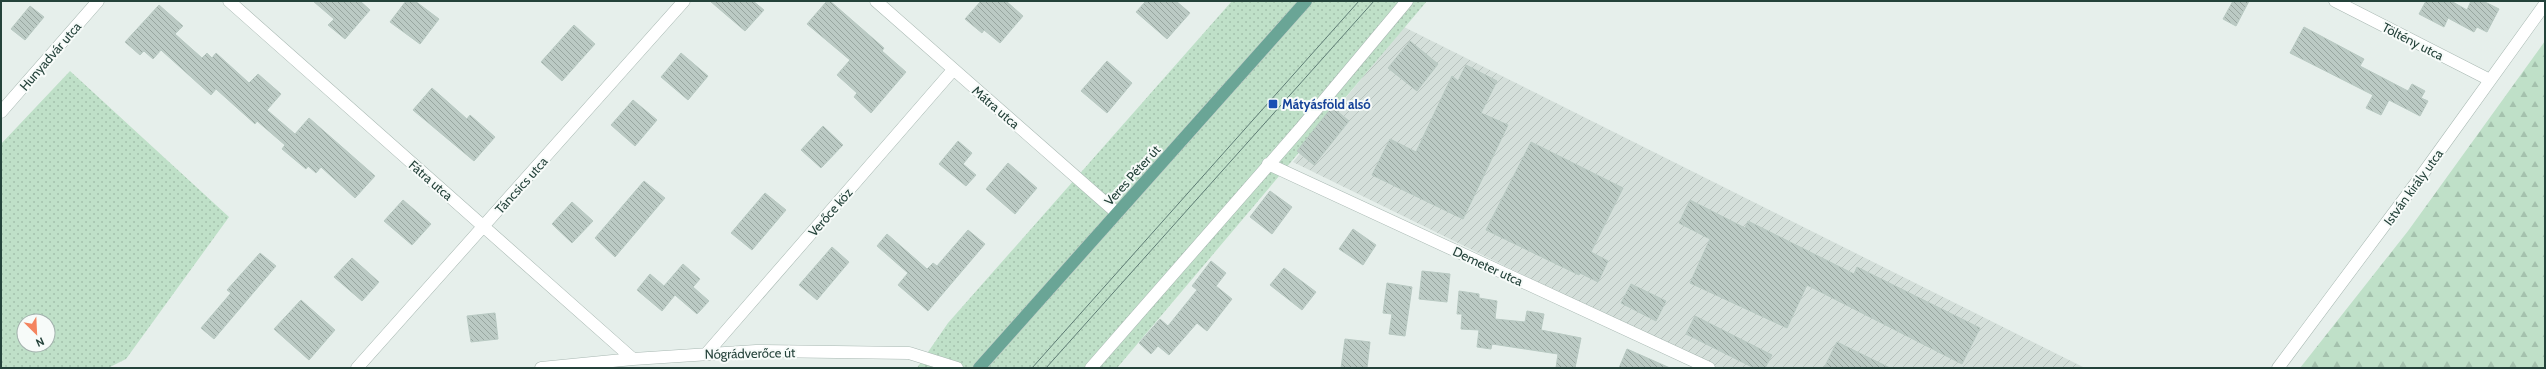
<svg xmlns="http://www.w3.org/2000/svg" width="2546" height="369" viewBox="0 0 2546 369" font-family="Cabin,sans-serif">
<defs>
<pattern id="industrial-furrows" width="10" height="10" patternUnits="userSpaceOnUse"><rect width="10" height="10" fill="#d4dfda"/><path d="M-1 1l2-2M0 10L10 0M9 11l2-2" fill="none" stroke="#b6c1bc"/></pattern>
<pattern id="grass-dots" width="8" height="8" patternUnits="userSpaceOnUse"><rect width="8" height="8" fill="#bfe0c8"/><path d="M2 2h.1M6 6h.1" fill="none" stroke="#a4c1ad" stroke-width="1.8" stroke-linecap="round"/></pattern>
<pattern id="forest-firs" width="22" height="20" patternUnits="userSpaceOnUse"><rect width="22" height="20" fill="#bfe0c8"/><path d="M5 1l3.5 6h-7zM16 11l3.5 6h-7z" fill="#a4c1ad"/></pattern>
<pattern id="building-back-hatch" width="6" height="6" patternUnits="userSpaceOnUse"><rect width="6" height="6" fill="#bbcac4"/><path d="M-1 5l2 2M0 0l6 6M5-1l2 2" fill="none" stroke="#98a6a0"/></pattern>
</defs>
<rect width="100%" height="100%" fill="#e6efeb"/>
<path fill="url(#industrial-furrows)" d="M1404 27 2085 368H1713L1293 162Z"/>
<path fill="url(#grass-dots)" fill-rule="evenodd" d="M1232 1H1427L1117 368H917L948 323Z
M70 71 229 217 126 359 108 368H1V144ZM24 321H48V345H24Z"/>
<path fill="url(#forest-firs)" d="M2545 41V368H2300L2408 231Z"/>
<path fill="url(#building-back-hatch)" stroke="#b8c9c2" d="M313 1H360L370 10 345 39 328 25 334 19Z
M406 1H415L439 19 420 44 390 22Z
M710 1H753L764 10 745 31Z
M827 1H830L884 48 882 51 906 72 871 113 854 97 857 93 837 75 850 60 807 24Z
M981 1H1006L1023 16 1000 43 984 30 982 33 965 19Z
M1146 1H1176L1190 13 1167 39 1136 12Z
M2233 1H2249L2236 26 2223 19Z
M2426 1H2451L2467 10 2471 1H2483L2499 9 2487 32 2477 27 2474 32 2448 18 2444 27 2419 14Z
M159 5 183 26 175 34 202 58 207 53 212 58 216 53 249 83 258 74 281 94 267 110 295 134 309 118 375 176 355 198 321 167 316 173 308 166 306 169 282 149 285 145 257 121 255 124 216 89 211 95 161 50 153 59 144 51 140 55 125 42Z
M30 6 44 17 25 40 11 29Z
M574 25 595 44 562 81 541 62Z
M2304 27 2364 59 2360 66 2408 91 2412 84 2425 91 2421 98 2428 101 2420 116 2389 100 2381 115 2366 108 2373 95 2290 53Z
M1410 41 1438 64 1417 91 1388 68Z
M681 53 708 76 688 100 661 77Z
M1107 61 1132 83 1107 113 1081 91Z
M1466 65 1497 81 1481 113 1508 125 1463 219 1372 175 1390 139 1416 152 1452 76 1458 81Z
M432 88 467 119 470 115 495 137 474 161 413 110Z
M633 100 657 120 635 146 611 125Z
M1332 107 1349 121 1314 165 1297 151Z
M823 126 843 145 821 168 801 150Z
M958 141 972 153 963 164 976 175 966 186 939 164Z
M1531 142 1623 188 1591 252 1608 261 1598 282 1580 273 1579 275 1486 230Z
M1008 163 1037 188 1015 214 986 189Z
M644 181 665 198 615 257 595 238Z
M1270 191 1292 207 1272 234 1250 217Z
M765 193 786 210 752 250 731 233Z
M403 200 431 224 412 245 384 221Z
M1690 200 1745 228 1748 221 1854 274 1857 267 1980 328 1962 364 1807 285 1787 328 1690 283 1710 239 1679 223Z
M572 202 593 221 572 243 552 224Z
M1353 229 1376 245 1363 265 1339 249Z
M968 230 985 244 928 311 898 285 908 273 877 246 887 234 927 269 933 263 937 266Z
M832 247 849 262 817 300 799 285Z
M260 253 276 266 214 339 201 328 231 293 227 290Z
M352 258 379 282 362 301 334 277Z
M1211 261 1226 273 1216 286 1232 299 1207 331 1197 323 1169 355 1158 346 1151 354 1139 343 1160 319 1168 326 1197 290 1192 286Z
M683 264 700 279 693 287 709 301 697 314 675 295 662 311 637 290 650 274 664 286Z
M1284 268 1316 292 1302 310 1270 285Z
M1422 271 1450 274 1447 302 1419 299Z
M1387 283 1412 287 1405 336 1389 334 1392 314 1383 313Z
M1631 284 1666 301 1656 321 1621 303Z
M1459 291 1479 294V298L1497 301 1495 319 1525 322 1527 311 1544 314 1541 330 1581 338 1575 368H1556L1558 354 1492 344 1491 349 1477 347 1479 330 1461 329 1462 314H1457Z
M301 300 335 330 309 360 274 329Z
M495 313 498 339 471 342 467 316Z
M1695 316 1772 355 1765 368H1754L1686 334Z
M1345 339 1370 342 1367 368H1341Z
M1837 342 1890 368H1824Z
M1627 349 1670 368H1619Z"/>
<g fill="none" stroke-linecap="round" stroke-linejoin="round">
<g stroke="#a8b8b2" stroke-width="13">
<path id="street" d="M229 1 633 359
M876 1 1117 213
M2335 1 2490 80
M1 112 98 1
M1268 164 1709 368
M707 353 953 70
M357 368 684 1
M541 368 633 359 756 351 909 353 957 368
M1091 368 1300 129 1407 1
M2278 368 2419 179 2545 4"/>
</g>
<g stroke="#c2cac8" stroke-width="13">
<path id="primary" d="M979 368 1306 1"/>
</g>
<use href="#street" stroke="#fff" stroke-width="12"/>
<use href="#primary" stroke="#6aa596" stroke-width="12"/>
<path stroke="#5f7d75" stroke-width="1" d="M1032 368 1359 1
M1046 368 1374 1"/>
</g>
<rect fill="#1a4fb4" stroke="#f7fbf9" stroke-width="1.5" x="1268" y="99" width="10" height="10" rx="2"/>
<g text-anchor="middle" stroke-width="4" stroke-linejoin="round" paint-order="stroke">
<g font-size="13" fill="#24423a" stroke="#f7fbf9">
<text transform="translate(2413 41) rotate(27)" y="5">Töltény utca</text>
<text transform="translate(50 56) rotate(-49)" y="5">Hunyadvár utca</text>
<text transform="translate(996 107) rotate(41)" y="5">Mátra utca</text>
<text transform="translate(1132 175) rotate(-48)" y="5">Veres Péter út</text>
<text transform="translate(431 180) rotate(41)" y="5">Fátra utca</text>
<text transform="translate(521 185) rotate(-48)" y="5">Táncsics utca</text>
<text transform="translate(2413 187) rotate(-54)" y="5">István király utca</text>
<text transform="translate(830 212) rotate(-49)" y="5">Verőce köz</text>
<text transform="translate(1488 266) rotate(25)" y="5">Demeter utca</text>
<text transform="translate(750 353) rotate(-1)" y="5">Nógrádverőce út</text>
</g>
<g font-size="13" font-weight="bold" fill="#164399" stroke="#f7fbf9" text-anchor="start">
<text x="1282" y="109">Mátyásföld alsó</text>
</g>
</g>
<rect width="2546" height="369" fill="none" stroke="#24423a" stroke-width="4"/>
<g transform="translate(36 333) rotate(156)"><circle r="19" fill="#f7fbf9" stroke="#a3b1ad"/>
<path d="M0-3L7 15L0 10L-7 15Z" fill="#f4845f"/>
<text y="-6" font-size="11" font-weight="bold" text-anchor="middle" fill="#24423a">N</text>
</g>
</svg>
